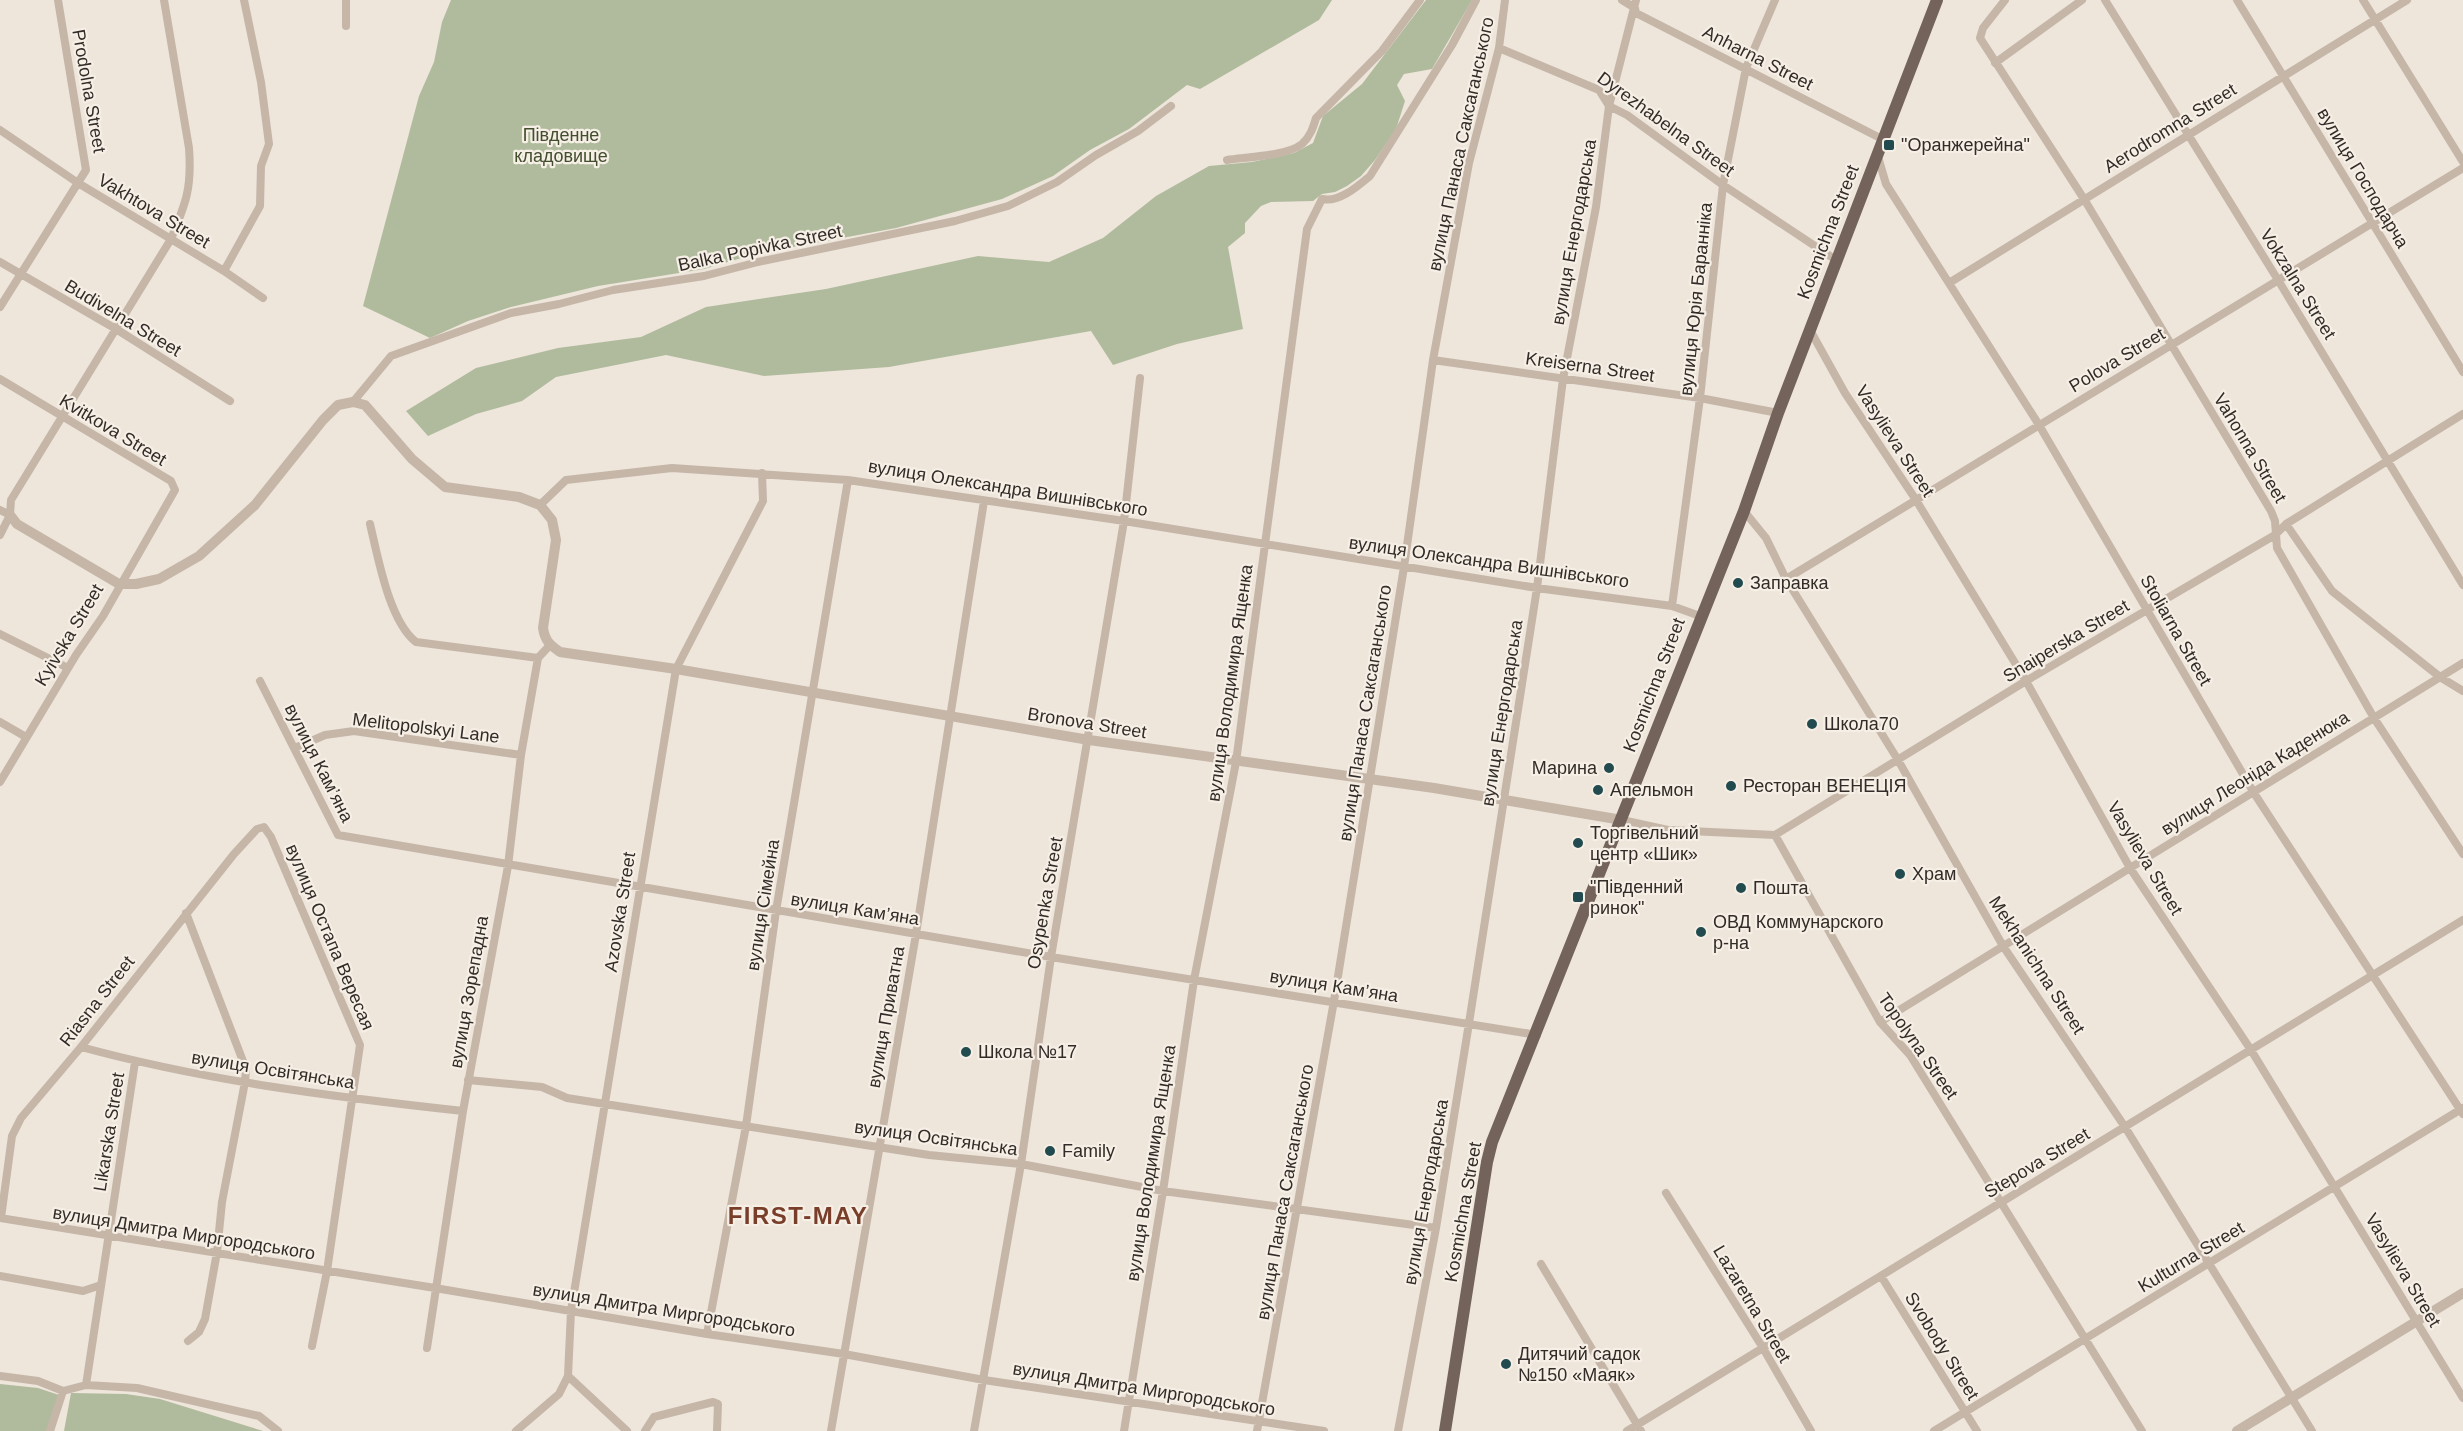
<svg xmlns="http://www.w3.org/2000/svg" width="2463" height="1431" viewBox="0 0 2463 1431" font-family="Arial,sans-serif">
<rect width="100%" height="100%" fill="#eee5db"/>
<path fill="#b0bb9d" d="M451 0H1332L1319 20 1200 89 1187 85 1129 129 1090 150 1053 176 1002 199 896 228 755 254 704 269 598 286 511 307 468 321 430 338 363 306 419 96 434 62 442 22Z
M1426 0H1472L1432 69 1404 74 1397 85 1405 101 1396 129 1375 160 1361 176 1347 186 1335 192 1322 194 1313 201 1271 202 1261 206 1245 223V233L1228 247 1243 329 1177 344 1113 365 1091 331 889 367 764 376 666 355 556 377 522 401 476 414 428 436 406 411 476 368 558 348 641 337 706 307 826 289 978 256 1049 262 1103 238 1156 196 1209 166 1252 162 1294 153 1313 143 1323 116 1362 84Z
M0 1384 38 1388 59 1395 60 1403 54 1431H0Z
M71 1393 126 1394 160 1399 263 1431H64Z"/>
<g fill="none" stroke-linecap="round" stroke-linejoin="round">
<path stroke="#c5b6a8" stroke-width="8" d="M1622 0 1635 8 1636 13 1884 140
M2005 0 1983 28 1980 38 2084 199 2271 511 2275 521 2277 548 2374 718 2463 854
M2105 0 2278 280 2463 585
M2237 0 2463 372
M2363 0 2463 162
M346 26V0
M1499 48 1599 90 1609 106 1627 115 1723 185 1836 260
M1995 63 2082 0
M0 130 78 183 224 271 263 298
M1878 157 1886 184 2039 425 2254 793 2463 1114
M1227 160C1246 157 1287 156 1302 144 1310 137 1313 128 1316 118L1382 51 1420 0
M0 262 116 329 230 401
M224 271 260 206 261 166 269 144 261 82 244 0
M1949 283 2407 0
M0 307 86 170 58 0
M1810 330 1845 393 1916 500 2026 681 2130 868 2251 1050 2463 1398
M1433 360 1700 398 1778 413
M0 379 171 481 175 490 103 616 76 655 0 782
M353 402 391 356 511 313 559 304 613 290 704 276 758 262 955 221 1008 206 1057 182 1096 155 1138 131 1171 106
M540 505 566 480 672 468 848 480 1124 521 1537 588 1672 606 1700 616
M0 510 10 515
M1744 511 1766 538 1786 579 1898 760 2003 946 2125 1127 2312 1431
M370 524C378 557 389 621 416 642L538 658
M2286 524 2332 591 2440 677 2463 691
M0 535 10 515 11 500 171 239C186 203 192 188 189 148L164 0
M1786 579 2463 168
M1672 606 1700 398 1723 185 1746 68 1775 0
M0 634 68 668
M260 681 338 835 1051 957 1537 1035
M0 722 26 737
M295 748 325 735 354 731 521 755
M1622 820 1668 830 1775 835 1880 1022 1910 1055 2142 1431
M1775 835 2026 681 2275 535 2286 524 2463 414
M186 913 246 1069 245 1082 222 1202 217 1252 205 1319 199 1332 188 1341
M1880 1022 2463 663
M81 1047C206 1081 334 1097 463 1111
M468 1080 542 1087 567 1098 929 1155 1021 1164 1163 1191 1436 1228
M1666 1193 1763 1348 1811 1431
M0 1218 435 1288 707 1334 844 1354 984 1380 1324 1431
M1 1218 12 1136 21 1118 81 1047 234 854 257 829 264 827 271 837 360 1045 327 1271 312 1346
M1541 1264 1641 1431
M0 1276 83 1291 101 1285
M1881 1276 1977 1431
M707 1334 746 1126 776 911 848 480
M427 1348 463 1111 508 866 521 755 538 658 550 645
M0 1376 38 1381 63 1391 86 1385 137 1388 259 1416 278 1431
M568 1376 627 1431
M86 1385 135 1062
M50 1431 63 1391
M516 1431 559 1394 568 1376 571 1311 676 669 763 501 762 473
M645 1431 654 1417 713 1402 718 1404 717 1431
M831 1431 916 934 984 501
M974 1431 1021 1164 1051 957 1124 521 1140 378
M1124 1431 1163 1191 1194 980 1236 762 1307 229 1322 199C1339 203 1358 186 1370 176L1452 45 1476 0
M1257 1431 1334 1001 1404 567 1433 360 1469 163 1499 48 1505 0
M1398 1431 1436 1228 1469 1023 1537 588 1563 379 1596 207 1609 106 1636 0
M1627 1431 2463 920
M1934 1431 2463 1108"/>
<path stroke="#c5b6a8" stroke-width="10" d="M10 515 17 524 119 584H136L159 579 199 556 255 505 323 420 338 405 353 402 365 405 412 459 445 487 519 497 540 505 552 520 556 540 543 628C545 641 550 645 560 652L676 669 1089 740 1434 788 1622 820
M2237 1431 2463 1293"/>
<path stroke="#73635a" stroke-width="12" d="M1445 1431 1487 1162 1492 1142 1744 511 1778 413 1937 0"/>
</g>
<g fill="#224b4f" stroke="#f6efe6" stroke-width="2">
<rect x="1883" y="139" width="12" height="12" rx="3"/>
<circle cx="1738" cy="583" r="6"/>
<circle cx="1812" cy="724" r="6"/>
<circle cx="1609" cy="768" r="6"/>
<circle cx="1731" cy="786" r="6"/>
<circle cx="1598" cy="790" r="6"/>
<circle cx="1578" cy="843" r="6"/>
<circle cx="1900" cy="874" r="6"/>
<circle cx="1741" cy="888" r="6"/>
<rect x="1572" y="891" width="12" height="12" rx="3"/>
<circle cx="1701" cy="932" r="6"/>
<circle cx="966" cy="1052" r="6"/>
<circle cx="1050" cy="1151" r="6"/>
<circle cx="1506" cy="1364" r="6"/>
</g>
<g text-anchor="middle" stroke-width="4.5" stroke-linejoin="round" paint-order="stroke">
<g font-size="18" fill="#322b27" stroke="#f6efe6">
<text transform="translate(1758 58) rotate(27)" y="6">Anharna Street</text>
<text transform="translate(89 91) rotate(80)" y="6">Prodolna Street</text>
<text transform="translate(1666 124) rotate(36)" y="6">Dyrezhabelna Street</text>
<text transform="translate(2170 128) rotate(-32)" y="6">Aerodromna Street</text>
<text transform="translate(1461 144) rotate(-78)" y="6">вулиця Панаса Саксаганського</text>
<text transform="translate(2363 178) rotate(59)" y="6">вулиця Господарча</text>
<text transform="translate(154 211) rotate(31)" y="6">Vakhtova Street</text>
<text transform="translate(1574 232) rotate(-80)" y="6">вулиця Енергодарська</text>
<text transform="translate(1828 232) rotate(-69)" y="6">Kosmichna Street</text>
<text transform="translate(760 248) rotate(-12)" y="6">Balka Popivka Street</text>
<text transform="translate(2298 284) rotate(58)" y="6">Vokzalna Street</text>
<text transform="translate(1696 299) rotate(-84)" y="6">вулиця Юрія Баранніка</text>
<text transform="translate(123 318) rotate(31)" y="6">Budivelna Street</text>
<text transform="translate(2117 360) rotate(-31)" y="6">Polova Street</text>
<text transform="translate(1590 367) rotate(8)" y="6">Kreiserna Street</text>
<text transform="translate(113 430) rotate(31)" y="6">Kvitkova Street</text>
<text transform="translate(1895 441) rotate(57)" y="6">Vasylieva Street</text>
<text transform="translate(2250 448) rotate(59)" y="6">Vahonna Street</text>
<text transform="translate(1008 488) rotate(9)" y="6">вулиця Олександра Вишнівського</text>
<text transform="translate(1489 562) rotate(8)" y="6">вулиця Олександра Вишнівського</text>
<text transform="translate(2176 630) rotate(60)" y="6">Stoliarna Street</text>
<text transform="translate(69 635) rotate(-59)" y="6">Kyivska Street</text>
<text transform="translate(2066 641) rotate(-31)" y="6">Snaiperska Street</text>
<text transform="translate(1230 683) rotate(-82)" y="6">вулиця Володимира Ященка</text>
<text transform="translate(1654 685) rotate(-69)" y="6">Kosmichna Street</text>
<text transform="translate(1365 713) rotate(-81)" y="6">вулиця Панаса Саксаганського</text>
<text transform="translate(1502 713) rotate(-81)" y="6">вулиця Енергодарська</text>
<text transform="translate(1087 723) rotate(9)" y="6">Bronova Street</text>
<text transform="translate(426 728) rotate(7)" y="6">Melitopolskyi Lane</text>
<text transform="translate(319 763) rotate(63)" y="6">вулиця Кам’яна</text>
<text transform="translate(2255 773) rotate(-32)" y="6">вулиця Леоніда Каденюка</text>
<text transform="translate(2145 858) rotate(59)" y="6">Vasylieva Street</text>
<text transform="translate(1045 903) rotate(-80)" y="6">Osypenka Street</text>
<text transform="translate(763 905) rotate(-81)" y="6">вулиця Сімейна</text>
<text transform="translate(855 909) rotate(9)" y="6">вулиця Кам’яна</text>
<text transform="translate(620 912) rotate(-81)" y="6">Azovska Street</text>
<text transform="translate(330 937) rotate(67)" y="6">вулиця Остапа Вересая</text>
<text transform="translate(2037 965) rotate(57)" y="6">Mekhanichna Street</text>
<text transform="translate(1334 986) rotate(9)" y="6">вулиця Кам’яна</text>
<text transform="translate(469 992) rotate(-80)" y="6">вулиця Зорепадна</text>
<text transform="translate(97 1001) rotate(-52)" y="6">Riasna Street</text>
<text transform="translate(886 1017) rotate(-80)" y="6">вулиця Приватна</text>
<text transform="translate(1918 1046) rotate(55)" y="6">Topolyna Street</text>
<text transform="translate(273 1070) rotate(9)" y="6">вулиця Освітянська</text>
<text transform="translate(109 1132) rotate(-81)" y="6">Likarska Street</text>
<text transform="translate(936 1138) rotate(8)" y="6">вулиця Освітянська</text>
<text transform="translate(1151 1163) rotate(-81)" y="6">вулиця Володимира Ященка</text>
<text transform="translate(2037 1163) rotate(-31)" y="6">Stepova Street</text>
<text transform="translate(1285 1192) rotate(-80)" y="6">вулиця Панаса Саксаганського</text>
<text transform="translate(1426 1192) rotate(-80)" y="6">вулиця Енергодарська</text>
<text transform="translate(1463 1212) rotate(-80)" y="6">Kosmichna Street</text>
<text transform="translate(184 1233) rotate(9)" y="6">вулиця Дмитра Миргородського</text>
<text transform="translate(2191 1257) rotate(-31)" y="6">Kulturna Street</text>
<text transform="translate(2403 1270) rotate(59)" y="6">Vasylieva Street</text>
<text transform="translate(1752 1304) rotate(59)" y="6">Lazaretna Street</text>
<text transform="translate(664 1310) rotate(9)" y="6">вулиця Дмитра Миргородського</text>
<text transform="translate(1942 1346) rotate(58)" y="6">Svobody Street</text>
<text transform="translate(1144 1389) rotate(9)" y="6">вулиця Дмитра Миргородського</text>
</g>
<g font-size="18" fill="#424e2e" stroke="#f6efe6">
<text x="561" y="141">Південне<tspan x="561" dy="21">кладовище</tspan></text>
</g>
<g font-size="18" fill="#322b27" stroke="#f6efe6" text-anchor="start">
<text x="1901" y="151">"Оранжерейна"</text>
<text x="1750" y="589">Заправка</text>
<text x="1824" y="730">Школа70</text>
<text x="1597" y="774" text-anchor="end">Марина</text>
<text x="1743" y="792">Ресторан ВЕНЕЦІЯ</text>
<text x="1610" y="796">Апельмон</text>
<text x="1590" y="839">Торгівельний<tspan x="1590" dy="21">центр «Шик»</tspan></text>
<text x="1912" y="880">Храм</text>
<text x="1590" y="893">"Південний<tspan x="1590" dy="21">ринок"</tspan></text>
<text x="1753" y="894">Пошта</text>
<text x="1713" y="928">ОВД Коммунарского<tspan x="1713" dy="21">р-на</tspan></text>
<text x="978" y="1058">Школа №17</text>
<text x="1062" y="1157">Family</text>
<text x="1518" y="1360">Дитячий садок<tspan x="1518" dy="21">№150 «Маяк»</tspan></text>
</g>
<g font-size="24" font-weight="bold" letter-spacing="1.5" fill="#783e2a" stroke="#f6efe6">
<text x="798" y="1224">FIRST-MAY</text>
</g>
</g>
</svg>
